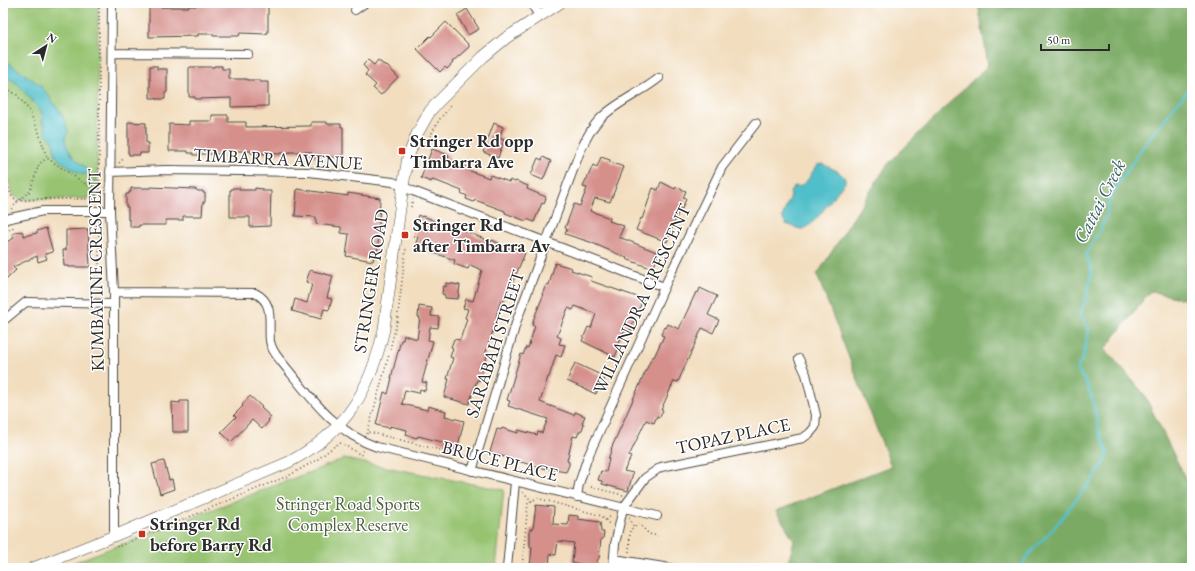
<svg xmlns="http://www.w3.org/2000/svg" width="1195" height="571" viewBox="0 0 1195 571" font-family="'EB Garamond',serif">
<rect width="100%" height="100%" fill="#fff"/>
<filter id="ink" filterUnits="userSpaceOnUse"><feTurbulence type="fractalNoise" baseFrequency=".025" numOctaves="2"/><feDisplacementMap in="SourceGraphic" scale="8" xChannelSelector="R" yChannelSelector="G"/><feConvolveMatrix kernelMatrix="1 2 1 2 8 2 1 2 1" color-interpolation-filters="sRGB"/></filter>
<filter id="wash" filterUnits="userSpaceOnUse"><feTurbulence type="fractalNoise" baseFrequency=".012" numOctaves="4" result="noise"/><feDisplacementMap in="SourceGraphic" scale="16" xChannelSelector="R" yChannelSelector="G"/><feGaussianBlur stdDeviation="0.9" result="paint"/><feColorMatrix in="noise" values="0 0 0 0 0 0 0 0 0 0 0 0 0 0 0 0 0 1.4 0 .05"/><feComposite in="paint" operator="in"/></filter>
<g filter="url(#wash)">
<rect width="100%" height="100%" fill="#f2debf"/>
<path fill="#98c472" stroke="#62784e" d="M3 4H98L97 198 20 200 14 196 3 167Z
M344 459 504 490 496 568H59Z"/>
<path fill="#7aaa64" stroke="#526a48" d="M978 3H1192V301L1150 291 1105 349 1144 394 1192 492V568H787L794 540 776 511 891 466 817 275 887 165 988 65Z"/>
<path fill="#51bfca" stroke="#3e757a" d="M3 59 41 86C43 91 47 92 50 97V99C59 109 66 119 68 132L65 138C67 153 76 160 87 169V173L85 175 79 173 58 159 55 153 53 141 46 133 45 126 42 122 43 116 41 111 17 83 3 75Z
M823 164 839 172 845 178V183C835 192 813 229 802 229 797 229 791 225 786 224L782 217 791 196 790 192 795 186 799 187 807 181 817 165Z"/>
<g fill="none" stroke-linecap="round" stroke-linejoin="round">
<path stroke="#51bfca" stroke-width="2.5" d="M1021 568 1027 556 1053 529 1103 466 1108 453 1100 434 1093 402 1087 385 1077 369 1083 357 1089 329 1080 315 1088 292 1092 271 1086 254 1101 228 1107 214 1108 204 1118 184 1144 145 1192 85"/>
</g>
<g id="blocks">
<path fill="#d5908c" d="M149 3H160L161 7H189V6H196V4L209 3H268V33H266V34L240 33 239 36H213V34H198V36L149 37Z
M467 9 479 29 468 35 457 15Z
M446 22 469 45V47L452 62 453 63 447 69 445 67 440 72 417 49 430 36 431 37Z
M368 60 374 65 378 60 384 65 385 64 398 77 381 95 373 88 376 85 365 75 368 71 363 65Z
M150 66H157V69H167V92L165 93V99H156V98H150Z
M214 66H222V69H229V79H246L248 80H260V82H268V106L231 107V98L195 99V97H189V68L190 67H214Z
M212 115H228V122H246V127L311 126V122H327V124H341V127H343V157H311V152H289V153H280V154L251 153V151H222V154H201V155H193V153H188V151H169V124L189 125V121H212Z
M128 122 146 123V143H148V153H140V155H129V153H128Z
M494 123 503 127 499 138 504 140 498 158 483 152Z
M432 149 449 155 448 159 466 166 465 169 489 178 490 175 509 182 510 180 515 182 516 181 528 186 527 189 546 197 544 204 542 203 534 222 527 219 526 221 505 213V211L475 200 474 202 466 199 467 196 461 193 462 191 439 182 432 180 431 182 421 178Z
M543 157 551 161 543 180 531 175 538 158 542 160Z
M601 157 610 160V162L624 167 610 202 595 198 590 211 610 218 609 221 624 226 619 237 659 253 653 269 626 259 627 258 590 242 565 234 567 229 565 228 574 204 580 206 587 188 583 187 586 179H587L593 165 597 167Z
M661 182 675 189 676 187 686 191 683 198 686 199 682 209 680 208 667 242 636 230 641 218 642 219 653 188 658 190Z
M150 187 195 189 198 191H203V193H205V202H203L202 216H183V220H166V225H139V227H130V220H128V207H126V194H129V192H131V188H150Z
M232 188H240V190H255V188L263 189V191H271L270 226 250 227V217H230V190H232Z
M297 189 348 196V193L380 198 379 225H380L377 254 374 253 373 261 346 256 349 234 341 233V227L316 224V217L295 216Z
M418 215 422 217V216L431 219V220L461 229 491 242 492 240 513 250 514 248 525 253 512 284H510L504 301 501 300 496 317 497 318 493 331 485 355H487L479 381 477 380 469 404 444 397 449 379H447L453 358 450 357 453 348 451 347 454 339 460 340 467 319 465 318 468 309 463 308 466 299 473 301 482 270 470 265 468 269 454 264 455 260 419 248 420 245 416 243 418 237 414 236 417 225H415Z
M46 228 53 252 45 254 47 259 38 262 37 256 13 267 16 270 3 283V244L14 238 12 234 19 231 20 232 22 231 24 236 37 233V231Z
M88 229 90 267H69V266H64L63 250H66V230Z
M555 263 572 268 571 270 592 277 591 281 643 299 639 309H638L630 331 625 329 617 346 619 347 615 357 582 341 588 327 591 328 596 314 575 306 573 310 568 308 557 336 561 338 559 344 565 345 561 357 556 355 549 377H548L540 402 574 415 575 412 585 416 582 423 584 424 582 430 579 432 577 437 573 436 567 461 569 462V465L566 472 536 467V466L517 461 490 452 497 429 501 430 502 428 518 433V430L537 435 538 432 542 433 548 419 508 406 510 401 507 400 521 354 523 355 526 347 528 348 535 326 532 325 534 318 543 296 542 295 545 287 547 284 549 285Z
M310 270 333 276 327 298 332 299 329 310 324 309 321 319 292 311 295 299 307 303 312 284 306 282Z
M446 283 460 285 458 299 445 298V295L442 294 443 286 446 287Z
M700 288 717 296 708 315 719 320 713 333 702 328 678 382 674 381 661 410H663L660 417 657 416 654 423 646 420 629 456 631 457 624 471 633 473 628 491 602 484V481L598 480 601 471 606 472 609 459H608L612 449H611L652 357H654L664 336 661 335 665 327 666 328 668 324 679 329 696 292 698 293Z
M419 306 432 308 431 316 439 317 438 328 430 327 428 340 433 341 422 382 427 383 425 391 420 389 419 393 405 390 402 404 427 410 428 406 446 411 445 416 464 421 458 446 418 436 417 438 406 435 407 430 390 426V428L376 425 384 392 388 394 392 378H391L401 340H403L404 335 417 339 420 317H418Z
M575 363 605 377 602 388 599 386 596 394 567 381Z
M250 396 262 407 261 408 271 417 268 420 269 421 262 429 252 420 231 442 221 432 236 417 234 415 243 406 242 405Z
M180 401H188V432H173L172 402 180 403Z
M164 461 169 480 172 479 174 489 160 494 152 464Z
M536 505 554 507 553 524 568 525 569 515 578 516V519L600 522 601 532H604L603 539H601L599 558 597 561V566L572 563 574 543 558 541 556 555 550 554 549 568H530L532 547H530V529H533Z"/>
</g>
</g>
<g filter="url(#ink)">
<use href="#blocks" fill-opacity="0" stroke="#494641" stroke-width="1"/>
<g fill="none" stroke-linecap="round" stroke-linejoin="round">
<g stroke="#494641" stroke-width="10">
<path id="street" d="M112 3 110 211 114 292V536
M531 3 540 17
M355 10 365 3
M112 53 248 54
M110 172 166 170 309 172 393 182 413 191 664 287
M3 222 6 219 43 211H110
M114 292 255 293C275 303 268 322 270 341 271 348 275 354 280 360 309 395 333 432 377 447L657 516
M3 321 26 302 114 304
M472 471 517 320 579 154C585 141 591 127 602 117 617 102 642 92 659 78
M577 497 579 484 587 459 668 279 722 167 756 123
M614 559 670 568
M507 568 515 482
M613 568 615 544 623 508 645 478 661 467 803 438 810 433 815 427 816 415 806 374 799 359"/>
</g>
<g stroke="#494641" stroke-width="12">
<path id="secondary" d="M33 568 114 536 289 462C347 431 370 391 384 329L403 186 408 157 417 134 430 111 438 102 483 57 506 38 560 3"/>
</g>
<path stroke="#494641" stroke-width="1.5" stroke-dasharray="1 3" stroke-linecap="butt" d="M3 86 17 95 29 110 39 133 47 158 87 185 94 188H100
M424 147 439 120 450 107 448 105
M119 163 124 158
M3 173 12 197 18 201 37 199H99V3
M411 207 413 199
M12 209 16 203 30 191 39 164 47 158
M91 219 99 228
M99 219V268
M3 235 10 229 16 226
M390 349 397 322 406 248
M369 432 468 457
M367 434 389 355
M591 487 623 495
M523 492 532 501
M629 518 634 527
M606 520 612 515
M117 546V547L290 475 318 459 336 445 340 443 345 445 361 455 363 449
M629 552 630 530 639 524 649 534 658 536
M522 568 528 503 537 498 602 516 610 525"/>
<use href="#street" stroke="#fff" stroke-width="8"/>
<use href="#secondary" stroke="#fff" stroke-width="11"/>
</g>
</g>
<g fill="#c8321e" stroke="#fff" stroke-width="1.5">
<rect x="398" y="147" width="8" height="8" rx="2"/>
<rect x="401" y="231" width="8" height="8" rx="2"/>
<rect x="138" y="530" width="8" height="8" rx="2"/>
</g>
<g text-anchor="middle" stroke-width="3" stroke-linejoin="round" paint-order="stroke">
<g font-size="18" font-weight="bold" fill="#2b2b2b" stroke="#fff" text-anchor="start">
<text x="410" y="147">Stringer Rd opp<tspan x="410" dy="21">Timbarra Ave</tspan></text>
<text x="413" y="231">Stringer Rd<tspan x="413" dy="21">after Timbarra Av</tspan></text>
<text x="150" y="530">Stringer Rd<tspan x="150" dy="21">before Barry Rd</tspan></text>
</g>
<g font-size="18" fill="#2b2b2b" stroke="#fff">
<text transform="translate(278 159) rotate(3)" y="6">TIMBARRA AVENUE</text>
<text transform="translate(96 270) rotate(-91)" y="6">KUMBATINE CRESCENT</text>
<text transform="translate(371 281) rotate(-81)" y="6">STRINGER ROAD</text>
<text transform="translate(642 299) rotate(-65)" y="6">WILLANDRA CRESCENT</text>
<text transform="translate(495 344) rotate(-72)" y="6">SARABAH STREET</text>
<text transform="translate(733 436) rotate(-12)" y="6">TOPAZ PLACE</text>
<text transform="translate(500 461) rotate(14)" y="6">BRUCE PLACE</text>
</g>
<g font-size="18" fill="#516144" stroke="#fff">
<text x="348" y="510">Stringer Road Sports<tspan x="348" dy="21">Complex Reserve</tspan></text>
</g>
<g font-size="19" font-style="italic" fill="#385f63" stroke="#fff">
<text transform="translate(1099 201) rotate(-63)" y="7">Cattai Creek</text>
</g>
</g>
<rect width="1195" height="571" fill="none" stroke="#fff" stroke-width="16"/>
<g transform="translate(46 46) rotate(36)" stroke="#ffffff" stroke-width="3" paint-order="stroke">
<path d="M0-3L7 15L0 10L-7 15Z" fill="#2b2b2b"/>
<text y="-6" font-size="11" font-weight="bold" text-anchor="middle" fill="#2b2b2b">N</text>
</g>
<path d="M1041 44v6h68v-6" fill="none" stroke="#2b2b2b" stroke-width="2"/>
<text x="1047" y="44" font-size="12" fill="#2b2b2b" stroke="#ffffff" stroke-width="3" paint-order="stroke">50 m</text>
</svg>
